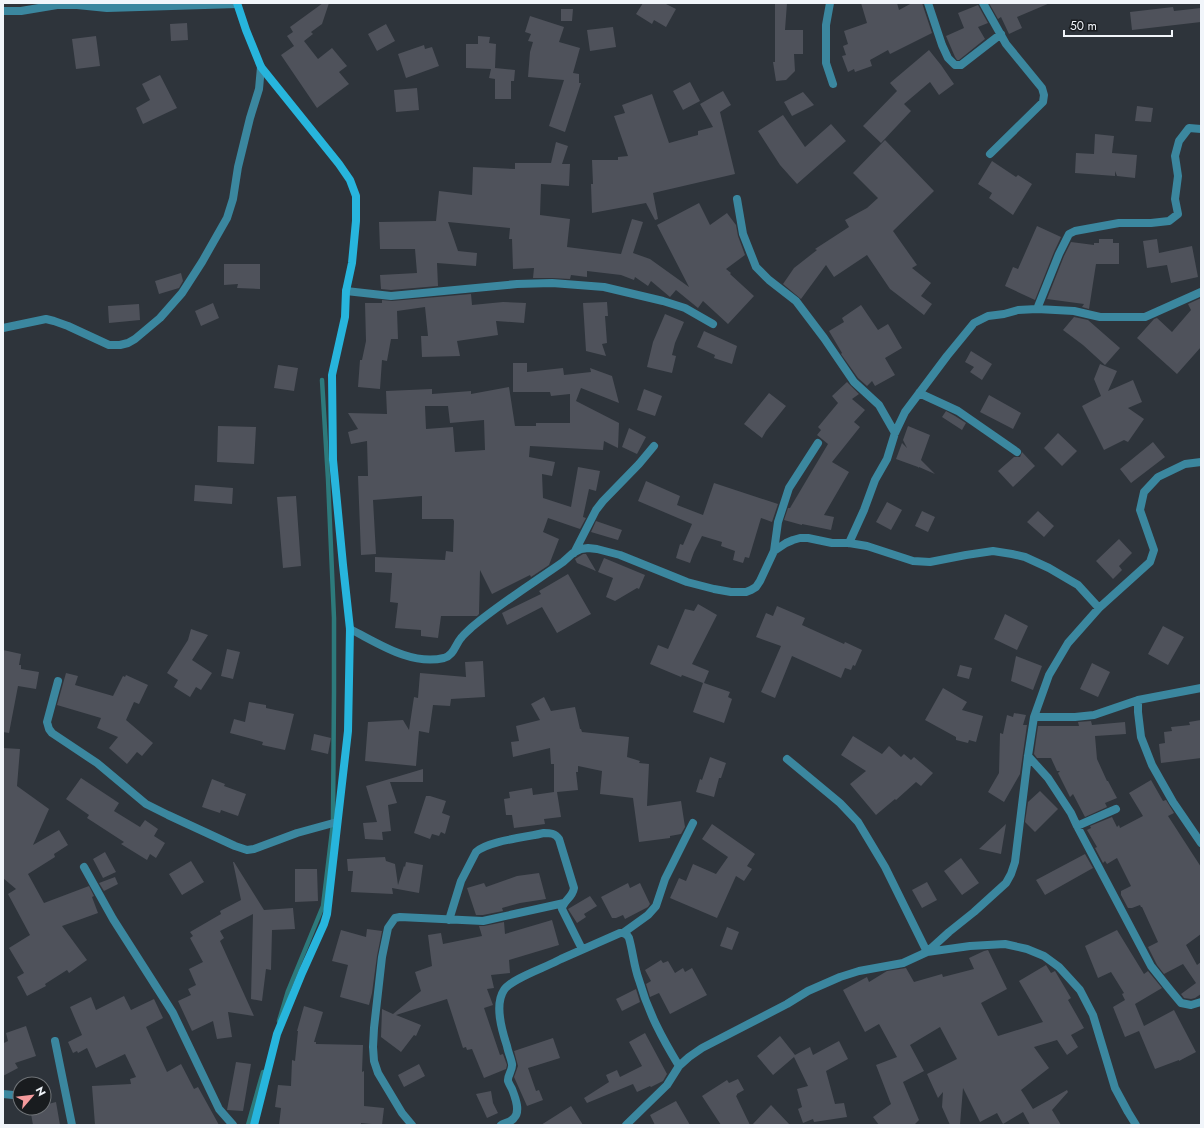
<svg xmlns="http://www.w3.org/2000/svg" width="1204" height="1128" viewBox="0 0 1204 1128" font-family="Jost,sans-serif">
<rect width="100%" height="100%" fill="#2e343b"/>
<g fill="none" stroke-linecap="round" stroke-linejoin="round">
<path stroke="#2d7a7c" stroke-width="4.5" d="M279 1021 288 991 323 906 333 823 334 691V618L328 479 322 380
M248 1125 263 1072"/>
</g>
<path fill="#4f525b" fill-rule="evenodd" d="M323 3H329L322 24 311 32 313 34 304 41 318 59 332 48 347 66 339 72 349 84 317 108 281 55 294 46 287 36 293 32 290 27Z
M643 3H664L676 9 666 27 654 20 652 24 636 14Z
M775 3H787L785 30H803V54H794L795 71 786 80 776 81 773 62H775Z
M861 3H897L899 10 912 3H922L932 33 890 54 888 50 870 60 872 66 855 72 854 69 848 72 842 56 846 55 843 46 848 44 844 31 867 23Z
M989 3H1050L1017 17 1022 28 1009 34 1001 17 998 19Z
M978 5 988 23 978 27 985 39 959 60H957L955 57 946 36 964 28 958 13Z
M1173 7 1174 11 1201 8V22L1132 30 1130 12Z
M561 9H573L572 21H561Z
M530 16 564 27 559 42 580 48 573 73 579 74V83H581L565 132 549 126 564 80 528 77 530 52 533 42 528 41 531 34 525 32Z
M187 23 188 40 171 41 170 24Z
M386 24 395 41 377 51 368 34Z
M613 27 616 47 590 51 587 30Z
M96 36 100 66 76 69 72 39Z
M478 36 490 37 489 43 496 44 495 68 515 70 514 81H511V99H495V79L489 78 491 69 466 68V44H478Z
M424 45 425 49 432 47 439 66 406 78 398 54Z
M929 50 941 65 954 84 939 95 930 82 904 104 911 111 881 143 863 126 897 91 890 83Z
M160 75 177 108 143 124 136 108 150 100 142 84Z
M690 82 700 101 683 110 673 91Z
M417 88 419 110 396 112 394 90Z
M723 91 731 105 720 112 735 174 653 193 658 219 655 220 646 203 592 213 591 184H593L592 160H618V157L628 156 614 116 625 113 622 105 652 94 669 143 698 135V131L713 127 700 104Z
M803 92 814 105 792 116 784 102Z
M1137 106 1153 108 1151 122 1135 121Z
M783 115 805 147 831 124 846 141 797 184 780 165 758 131Z
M1095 134 1114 136 1112 153 1137 155 1135 178 1117 176 1115 171V176L1075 173 1076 153 1094 154Z
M885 140 934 191 893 231 917 265 912 268 931 283 921 296 932 304 924 315 890 289 867 255 834 277 826 265 801 299 783 284 794 268 817 250 815 249 849 227 845 220 867 208 878 198 853 173Z
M556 142 568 146 562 164H570L569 186 541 184 540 215 570 219 567 247 621 254 632 219 643 222 633 253 650 259 689 287 657 225 699 203 710 225 727 213 736 225 738 236 745 255 726 269 731 273 730 274 754 296 728 324 703 301 698 308 676 290 670 297 651 281 648 286 635 277 634 280 621 275 587 271V277L571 275 570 279 552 278H533L534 268 513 269 512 239H509L510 228 448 222 458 251 477 253 476 266 437 263 438 286 391 290 381 289 380 275 417 273 415 249H380L379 222 436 221 439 191 472 195 473 167 515 169V163H551Z
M992 161 1016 177 1018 175 1032 184 1013 215 989 198 992 193 978 184Z
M1037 226 1061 237 1054 252 1035 300 1005 286 1013 267 1018 269Z
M1099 239H1113V243H1119V264H1096L1089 309 1082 307 1084 304 1047 299 1064 256 1071 242 1094 245V243H1099Z
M1157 239 1159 253 1192 246 1198 277 1171 283 1167 265 1147 268 1143 241Z
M224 264H260V289L237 288 238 284 224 285Z
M181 273 183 281 179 288 159 294 155 281Z
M471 294 472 305 503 302 526 303 524 323 496 321 498 335 457 341 460 356 422 357 421 336H428L425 307 397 311 398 339H391L387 361 382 360 380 389 358 387 360 360H362L366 341 365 303H382V300L392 301Z
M1201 298V347L1177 374 1137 338 1154 319 1157 318 1172 332 1191 310 1188 304Z
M607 302 608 316H605L607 343 602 344 606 356 586 351 583 303Z
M213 303 219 318 201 326 195 311Z
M139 304 140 320 109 323 108 306Z
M861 305 878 330 888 324 902 348 885 358 895 375 875 386 872 381 867 386 858 378 841 354 842 353 829 331 844 322 842 318Z
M665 314 684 322 675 343 672 355 676 356 672 373 647 367 653 342Z
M1074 317 1088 320 1120 348 1105 365 1083 345 1063 330Z
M704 331 737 346 732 364 714 358 715 355 697 347Z
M971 351 992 364 982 380 970 372 974 367 965 362Z
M513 363H527V372L563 368 564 375 591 372 590 368 612 376 619 403 581 388 576 401 619 423 618 448 604 441 603 450 530 446 529 457 555 462 552 476 542 474 543 498 571 507 578 467 600 471 596 491 589 489 583 517 586 518 580 529 548 518 543 532 559 539 549 565 531 577 530 575 492 594 480 570 479 614 477 616H441L438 638 421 636V630L395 628 398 603 390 602 392 573 375 572V557L445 560 446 551 453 552 454 521 453 519H422V496L373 500 376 554 361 555 358 476H368L367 441 351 444 348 432 358 429 348 413 387 414 386 391 432 389V394L471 391V394L509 387 515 426H536V423H570V394L551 396 550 392H513ZM425 406H448L450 423 484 420 485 450 455 452 453 427 426 429Z
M1100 364 1117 371 1108 391 1133 380 1142 402 1128 408 1144 419 1128 442 1124 440 1104 450 1082 406 1101 396 1094 379Z
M278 365 298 368 294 391 274 388Z
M847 382 859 394 852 399 865 410 854 422 860 427 832 462 849 472 824 515 834 517 831 530 802 524V525L784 520 788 508H790L828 444 817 435 821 430 818 427 838 403 832 396Z
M644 389 662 396 655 416 637 410Z
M769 393 786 406 766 431 762 438 744 424Z
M989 395 1021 413 1013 429 980 412Z
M946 411 955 416 966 423 962 430 942 417Z
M218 426 256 427 254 464 217 462Z
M908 426 930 435 921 460 935 474 919 467 918 468V467L896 459 902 443 907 448 903 440Z
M629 428 646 437 637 454 622 447Z
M1058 433 1077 451 1062 466 1044 448Z
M1153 442 1165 457 1131 483 1120 469Z
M1022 452 1035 466 1013 487 998 471 1014 457H1020Z
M646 481 680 496 677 505 703 515 714 483 778 504 772 522 761 518 749 558 745 557 743 563 733 560 735 551 721 546 722 542 702 536 694 552 690 563 676 558 680 544 683 545 692 524 638 501Z
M195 485 233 488 232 504 194 501Z
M296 496 301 566 283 568 277 497Z
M887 502 902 510 891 530 876 522Z
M922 511 935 517 928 532 915 526Z
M1038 511 1054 526 1044 537 1027 522Z
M596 521 622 530 618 540 591 532Z
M1119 539 1132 553 1119 566 1122 570 1113 579 1096 561Z
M583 554H586L596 571 577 563 575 559Z
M604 558 645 575 639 589 637 588 615 601 606 597 613 578 598 572Z
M568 574 591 614 557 633 542 607 507 625 502 613 541 594 539 591Z
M698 604 717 615 692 664 709 671 704 683 730 692 728 697 732 699 724 723 693 712 703 683 682 675 681 677 650 664 658 645 668 649 685 609 694 611Z
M777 606 805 618 802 625 844 644 845 642 862 650 855 666 853 665 851 670 845 668 841 678 792 656 775 698 761 692 781 646 756 637 766 613 773 616Z
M1005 614 1028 626 1017 650 994 639Z
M1163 626 1184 637 1168 665 1148 654Z
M191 629 208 635 192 660 212 673 201 690 196 687 190 697 174 687 178 680 167 673 188 640Z
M227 649 240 652 233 679 221 676Z
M3 650 21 654 19 665H21V669L39 672 36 689 18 686 9 733 3 732Z
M1016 656 1042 666 1033 690 1011 681Z
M483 661 485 697 451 699 450 706 433 705 429 733 419 731 416 766 365 761 368 722 403 720 409 730 414 697 418 698 420 673 466 677 465 662Z
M1092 663 1110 672 1098 697 1080 689Z
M960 665 972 668 969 679 957 676Z
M66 673 78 676 75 685 113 696 123 676 125 677 126 675 148 685 139 704 134 702 126 720 153 743 142 756 137 752 127 764 109 748 118 737 97 728 101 718 57 705Z
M943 688 967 702 962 710 983 716 976 742 969 740 968 743 956 740V737L925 720Z
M544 697 551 711 575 707 580 729H581L582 732 629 737 627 757 640 761 639 763 649 764 647 806 681 801 685 827 681 834 670 836V838L639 842 633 798 600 794 602 771 578 766V772H576L578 790 557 792 561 817 544 819 545 824 514 828 512 815H506L504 799 510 798 509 792 532 788 533 795 554 792V764H551L550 748 513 757 511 742 519 741 516 726 540 720 531 704Z
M249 702 266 705V708L294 714 285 750 262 745 263 742 230 733 234 719 245 722Z
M1014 713 1026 715 1023 725H1027L1020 774 1004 802 988 792 999 773 1000 733 1003 734 1007 715 1013 717Z
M1201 720V758L1161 763 1159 744 1165 743 1164 732 1172 731 1171 727 1190 725 1189 722Z
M1091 721 1092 725 1125 722 1126 734 1095 736 1097 759 1107 781H1108L1117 798 1105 803 1107 807 1085 817 1073 794 1070 797 1058 773 1060 771H1057L1051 758H1037L1034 754 1038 726H1079L1078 722Z
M314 734 331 738 328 754 311 750Z
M853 736 882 754 889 746 901 757 904 754 911 760 914 757 933 773 921 786 916 782 896 800 895 799 876 815 850 784 866 771 841 755Z
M3 748 20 749 17 786 49 809 33 845 59 830 68 845 54 854 55 857 28 874 44 903 89 886 94 896 92 897 98 913 62 926 87 960 69 973 67 970 45 984 46 986 27 996 17 977 24 973 9 948 30 935 8 894 16 889 3 878Z
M710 757 726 763 721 778H719L714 797 696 792 700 779 702 780Z
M423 769V782H390L397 803 388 805 391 831 382 832 383 840 365 839 363 823 377 822 366 786Z
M81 778 119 803 114 811 140 827 145 820 158 829 154 836 165 843 156 858 150 854 147 860 121 844 124 842 87 818 89 815 66 799Z
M212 779 225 784 224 786 246 794 238 816 221 810 220 813 202 807Z
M1151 780 1163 801 1166 800 1174 813 1168 816 1201 867V934L1186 945 1197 965 1201 962V994L1195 998 1191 999 1184 998 1181 994 1196 983 1183 964 1164 974 1157 965 1148 947 1158 942 1142 907H1141L1140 905 1132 908H1128L1121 895V891L1131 886 1117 858 1107 864 1105 861 1103 863 1095 848 1097 847 1087 830 1091 828 1090 826 1112 817 1117 827 1119 825 1120 828 1143 816 1129 793Z
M1040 791 1058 809 1035 832 1025 822 1028 802Z
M426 796H430L446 801 442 813 450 816 445 834 441 832 439 836 432 834 430 839 414 833Z
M712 824 755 854 747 866 752 869 744 881 736 876 717 918 670 898 679 878 686 881 693 864 716 874 728 857 702 839Z
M1006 824 1001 854 979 849Z
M105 852 116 872 103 878 93 859Z
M1085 854 1093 868 1045 895 1036 880Z
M385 857 386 861 395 864 398 885 404 866 405 867 406 862 423 865 419 893 392 888 393 894 351 892 353 871H348L347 859Z
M961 858 979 883 962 895 944 871Z
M191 861 204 882 182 895 169 874Z
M233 862H234L264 910 293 908 295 929 272 930 271 970 266 969 262 1001 251 999 253 914 220 931 224 938 220 941 254 1016 228 1012 232 1037 217 1039 213 1021 192 1031 178 1001 191 995 188 989 196 985 189 969 203 962 190 938 193 936 190 932 221 914 220 911 241 900Z
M295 869H317L318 901 295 902Z
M539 873 546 899 520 903 502 908 503 911 483 915H476L467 888 484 883 486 887 517 876Z
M115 877 118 884 104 891 99 883Z
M927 882 937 900 922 908 912 890Z
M628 883 630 888 640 883 650 904 648 907 625 919 623 915 616 918H612L601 897Z
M590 896 597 906 584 914 586 917 577 923 568 909Z
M552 920 559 945 509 960 510 973 491 975 494 988 487 989 493 1005 484 1008 500 1055 503 1054 507 1065 506 1069 484 1078 472 1049 467 1050 466 1047 463 1048 447 999 396 1015 421 1025 416 1036 414 1035 401 1052 381 1037 382 1009 393 1014 421 991 415 972 432 966 428 935 441 933 443 944 482 936 479 926H484L504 922 505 934Z
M727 927 739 932 732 950 720 946Z
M367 929 382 931 377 956 372 993 369 1005 340 997 348 965 332 961 341 930 366 937Z
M1117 930 1144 974 1148 971 1162 988 1135 1004 1144 1026 1174 1010 1196 1052 1179 1061V1060L1155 1069 1139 1031 1125 1037 1113 1007 1125 1000 1122 994 1124 993 1111 972 1098 978 1085 946Z
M988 950 1007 989 981 1003 998 1036 1043 1022 1019 981 1046 965 1051 973 1055 971 1071 998 1068 1000 1084 1028 1071 1035 1078 1047 1067 1055 1057 1040 1034 1047 1049 1068 1021 1090 1033 1109 1067 1090 1068 1092 1052 1110 1061 1125H1030L1023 1112 1003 1124 997 1113 980 1122 963 1088 960 1125H950L942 1107 943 1092 938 1098 927 1074 957 1059 940 1027 910 1045 924 1071 903 1082 919 1120 914 1125H879L873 1117 891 1104 876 1065 897 1057 879 1024 865 1032 843 990 867 977 869 982 887 971 906 968 914 982 942 974 943 977 974 969 969 958 984 951Z
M661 960 663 963 668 961 675 973 683 968 685 972 692 968 707 995 670 1014 659 993 650 997 646 984 651 981 645 970Z
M636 989 640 1002 622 1011 616 999Z
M124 996 131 1010 154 999 163 1018 146 1027 167 1072 181 1064 194 1089 198 1087 219 1125H95L92 1086 131 1084 130 1079 136 1077 125 1054 96 1068 87 1048 78 1053 77 1051 73 1053 68 1042 82 1035 70 1007 91 997 96 1010Z
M304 1006 323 1012 314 1042H316V1044L363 1045 362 1072 364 1071V1106L384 1108 382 1125 361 1123V1125H279L281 1108 275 1107 278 1085 291 1086 292 1060 295 1061 298 1031H297Z
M26 1026 36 1056 15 1063 18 1068 3 1076V1040L4 1043 8 1041 6 1033Z
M645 1033 667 1074 663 1081 651 1087 650 1086 637 1092 633 1084 587 1103 584 1098 609 1082 606 1075 617 1070 620 1077 642 1066 629 1042Z
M780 1036 795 1055 810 1047 813 1055 839 1041 848 1059 826 1071 835 1104 844 1103 847 1117 814 1122 813 1119 803 1123 798 1109 802 1107 797 1089 808 1086 794 1057 773 1075 757 1056Z
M553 1038 560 1058 528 1068 536 1091 539 1090 543 1100 527 1106 514 1077 518 1066 514 1051Z
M236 1062 251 1064 243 1111 227 1110Z
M419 1064 425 1076 404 1087 398 1075Z
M738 1079 744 1090 737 1094V1095L736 1096 750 1125H721L702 1096 727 1080 729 1083Z
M491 1091 493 1103 498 1113 487 1118 476 1094Z
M676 1101 690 1125H655L650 1115Z
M56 1102 60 1125H33L30 1108H44V1105Z
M771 1105 790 1125H752Z
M571 1106 583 1125H541Z"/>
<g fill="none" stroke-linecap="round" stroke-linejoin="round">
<path stroke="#3b879f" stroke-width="8" d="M830 3 826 25V63L833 84
M928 3 942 45 948 58 955 65H961L1001 34
M983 3 1006 44 1042 88 1044 95 1043 102 990 154
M3 11H21L57 5H77L107 8 237 4
M737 199 743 234 756 267 769 280 796 301 824 338 854 382 879 405 895 433
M346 291 391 296 517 284 552 283 604 287 663 301 685 308 713 324
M1037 309 1059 254 1069 234 1075 231 1119 223H1151L1169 221 1178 214 1175 199 1178 176 1175 156 1179 141 1189 128 1201 129
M3 328 46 319 54 321 68 326 109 345H120L128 343 135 339 160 318 182 293 202 262 227 218 233 199 238 167 250 118 259 89 261 67
M919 393 958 411 1017 452
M849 543 864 510 875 480 887 459 895 433 905 412 947 356 974 323 988 316 1004 314 1018 310 1037 309 1074 311 1100 317H1145L1201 292
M774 551 786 543 793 540 800 538H808L832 543H849L867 546 913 561 930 562 966 555 993 551 1012 554 1025 557 1049 568 1078 585 1099 608
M574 553 596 510 603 501 639 464 654 446
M350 629C378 643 411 666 444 658 454 655 455 645 461 638 464 634 468 631 472 627 501 603 533 583 563 562L573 553 581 549 588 548 597 549 620 555 687 582 714 589 731 592H746L751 590 756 587 760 581 774 551 778 522 789 488 818 443
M58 681 47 722 49 729 52 733 97 763 146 804 168 815 235 846 247 850 254 849 297 833 337 822
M1138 700V712L1141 737 1152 765 1173 802 1201 843
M1034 717 1049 675 1068 643 1099 608 1150 562 1154 550 1140 510 1144 492 1158 477 1185 464 1201 462
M1028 756 1048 778 1071 813 1077 826 1116 809
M787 759 840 803 858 822 885 867 927 952 970 946 1005 944 1027 949 1044 956 1059 967 1080 990 1093 1015 1115 1088 1128 1112 1136 1125
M1077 826 1151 966 1171 991 1181 1003 1191 1005 1201 1002
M84 867 113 919 173 1013 219 1109 233 1125
M449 920 461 881 476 852C487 841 528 837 544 833 550 833 555 833 559 839L574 888C572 899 563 900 562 909L582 949
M623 933 648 915 656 906 665 879 693 823
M55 1041 72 1125
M3 1094 13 1095
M412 1125 402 1113 378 1073 374 1061 373 1047 374 1028 382 957 388 928 395 918 400 917 483 921 564 903
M501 1125C505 1123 511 1122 514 1118 521 1111 515 1097 512 1089 511 1087 509 1084 508 1081 507 1076 513 1070 512 1064 511 1058 508 1052 507 1046 502 1031 494 1005 504 990 511 979 544 968 557 961L561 959 620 933H623L627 935 629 938C633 952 634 967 639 980 648 1012 662 1038 679 1066
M626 1125 667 1085 679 1066 689 1057 702 1048 787 1004 808 991 840 977 859 971 903 963 927 952 949 932 974 912 1006 883 1011 874 1015 862 1028 756 1034 717H1075L1094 715 1138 700 1201 688"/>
<path stroke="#27b5dd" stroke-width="8" d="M237 3 246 30 261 67 339 164 350 180 356 196V221L352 263 346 291 345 317 332 375 333 460 343 565 350 629 348 731 327 914 324 924 302 973 277 1034 254 1125"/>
</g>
<rect width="1204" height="1128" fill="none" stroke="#f1f5fa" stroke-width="8"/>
<g transform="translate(32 1096) rotate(62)"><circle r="19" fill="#191c1f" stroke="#6f7377"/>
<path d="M0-3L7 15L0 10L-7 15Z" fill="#f59b9d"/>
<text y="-6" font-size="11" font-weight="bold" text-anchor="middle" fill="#f1f5fa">N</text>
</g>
<path d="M1064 30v6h108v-6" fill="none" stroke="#f1f5fa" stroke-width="2"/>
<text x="1070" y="30" font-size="12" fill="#f1f5fa" stroke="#191c1f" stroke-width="3" paint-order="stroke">50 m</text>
</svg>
